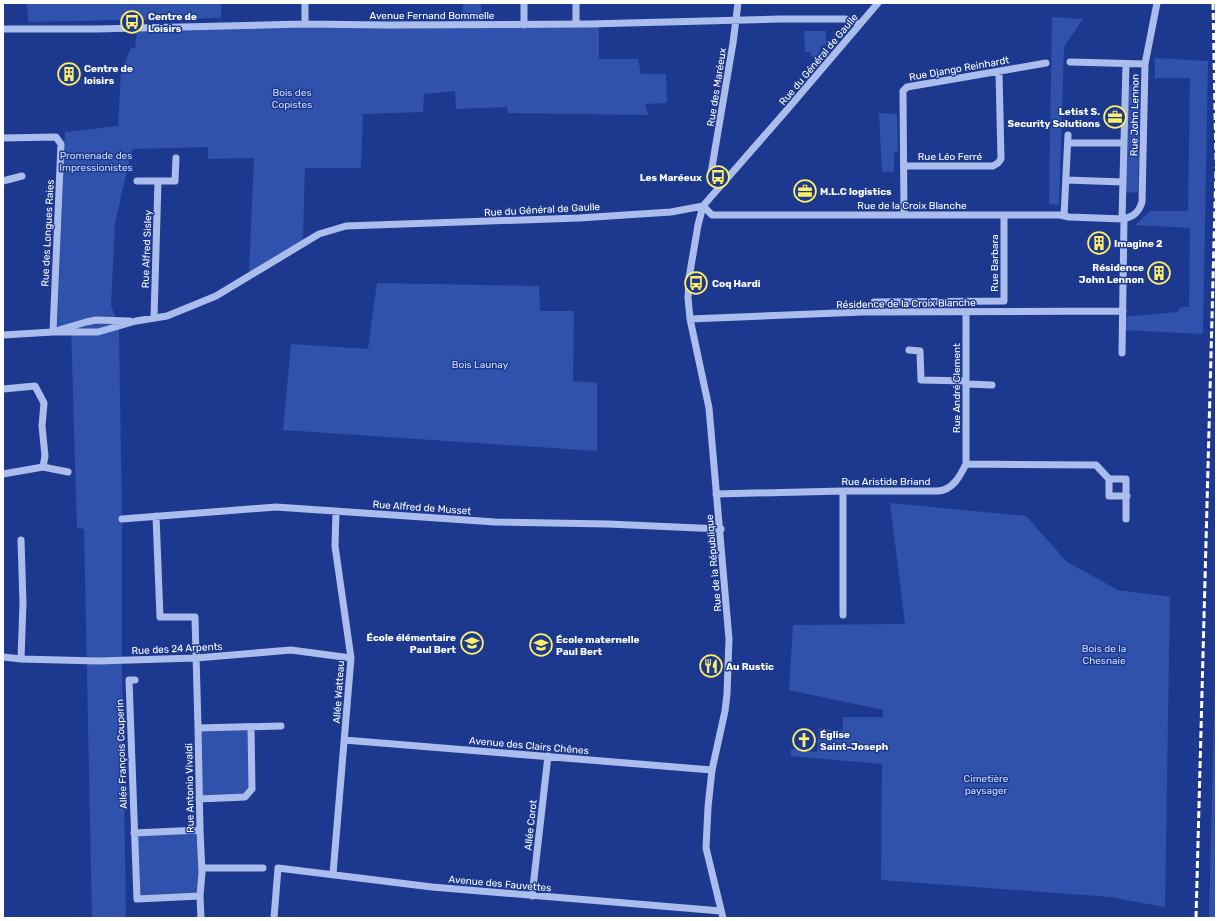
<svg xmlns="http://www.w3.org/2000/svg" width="1219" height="921" viewBox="0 0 1219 921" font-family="Rubik,sans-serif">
<rect width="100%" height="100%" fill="#1d398f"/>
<path fill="#3051ac" d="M27 3H221V18L28 22Z
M463 3H481L482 22 462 21Z
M1052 17 1083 19 1064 47 1059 205 1049 204Z
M599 24V59H638L641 74H666L667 103 645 104 648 115 508 113 507 107 456 109 455 91 424 94 423 112 363 114 361 168H305L303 241 249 273 254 158 208 159V147L132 149 115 223 111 305 119 329 122 519V665L126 918H92L84 529 77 528 71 327 57 331 65 132 118 126 121 72 131 48H135L137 30 139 28Z
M804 31H826V45L821 46 819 54 813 58 810 52H805Z
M1155 58 1208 61 1203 334 1122 330 1123 317 1177 312 1181 307H1189L1190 228 1135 225 1151 211H1188L1190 78H1155Z
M1127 85H1140L1138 192 1124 193Z
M879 113 897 114 898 151 894 153V172H882Z
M377 283 539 286 540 311H574L573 381 597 383V451L283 430 291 344 368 349Z
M890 503 1026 516 1067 562 1118 590 1170 597 1165 907 1110 897 881 880 882 764 791 756V749L817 752 819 728 843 731V717H883V710L789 690 793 625 905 624Z
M1216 638V918H1209Z
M251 727 252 789 245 797 199 799 198 728Z
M200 830V896L137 899 134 833Z"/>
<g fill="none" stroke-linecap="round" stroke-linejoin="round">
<path stroke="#abbded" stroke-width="7" d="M305 3V24
M524 3V25
M576 3V24
M3 29H96L305 24 386 25 589 24 781 19H846L860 24
M1070 62 1145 64
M3 138 56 137 61 144 53 332
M1068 143H1124
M904 166H993L998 163 1001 159 999 72
M711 173 733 43 738 3
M1066 180 1123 182
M3 181 22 176
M137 181H175L176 158
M703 206 698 225 689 278 688 298 690 319 709 408 729 639 727 694 725 711 712 770 708 807 706 848 723 918
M703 206 712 215H1060L1069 217 1124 219C1134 216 1139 212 1142 202L1145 64 1157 3
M904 215 903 91 907 87 1046 63
M1064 216 1068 135
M1122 219 1126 64
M874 302 1004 301V215
M154 318 158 181
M690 319 863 312 1123 311
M59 330 86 322 96 320 130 321
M3 335 53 332H98L136 321 167 316 216 296 319 234 346 226 579 218 671 212 703 206 786 111 878 3
M909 350 920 351 921 380 966 381
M1122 353 1124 219
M966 384 992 385
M3 389 35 386 44 403 42 426 45 456 43 467 3 474
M966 464 1096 465 1109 479
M43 467 68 472
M1109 479H1126V519
M1109 479V496H1127
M716 494 843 491H938C953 490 960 476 966 464V312
M156 516 160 617H195L198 728 200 830 202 873 200 896 201 918
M122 519 276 507 495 522 608 524 721 529
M21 540 23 603 21 659
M843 615V491
M3 657 21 659 98 661 196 658 291 650 351 658
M135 680H129L137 899 200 896
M198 728 281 726
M344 740 712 770
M199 799 245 797 252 789 251 727
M134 833 200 830
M202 868H263
M333 874 351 658 335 546 336 511
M532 896 548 756
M274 918 278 868 432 887 721 911"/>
<path stroke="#fff" stroke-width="3" stroke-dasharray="7 3" stroke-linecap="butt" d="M1213 3 1216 163
M1196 918 1216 167"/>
</g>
<defs>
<g id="bus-ring" transform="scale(1.15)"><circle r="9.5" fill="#1d398f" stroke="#fdee69" stroke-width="1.5"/><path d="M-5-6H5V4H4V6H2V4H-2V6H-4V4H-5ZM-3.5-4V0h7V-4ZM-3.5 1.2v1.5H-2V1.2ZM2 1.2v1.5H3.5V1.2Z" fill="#fdee69"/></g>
<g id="building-ring" transform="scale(1.15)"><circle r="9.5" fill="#1d398f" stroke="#fdee69" stroke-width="1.5"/><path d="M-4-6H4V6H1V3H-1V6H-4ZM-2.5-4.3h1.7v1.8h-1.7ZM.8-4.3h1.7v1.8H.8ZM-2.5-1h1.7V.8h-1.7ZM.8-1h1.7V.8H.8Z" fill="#fdee69"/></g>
<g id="office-ring" transform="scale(1.15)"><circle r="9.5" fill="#1d398f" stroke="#fdee69" stroke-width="1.5"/><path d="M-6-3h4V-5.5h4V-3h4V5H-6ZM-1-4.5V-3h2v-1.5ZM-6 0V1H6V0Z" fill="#fdee69"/></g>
<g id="school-ring" transform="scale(1.15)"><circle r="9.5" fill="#1d398f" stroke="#fdee69" stroke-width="1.5"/><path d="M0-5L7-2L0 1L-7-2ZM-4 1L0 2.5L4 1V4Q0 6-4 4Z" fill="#fdee69"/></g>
<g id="restaurant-ring" transform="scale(1.15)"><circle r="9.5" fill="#1d398f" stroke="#fdee69" stroke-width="1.5"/><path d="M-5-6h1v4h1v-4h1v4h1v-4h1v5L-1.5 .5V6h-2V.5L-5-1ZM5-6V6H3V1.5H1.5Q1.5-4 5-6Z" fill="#fdee69"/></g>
<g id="church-ring" transform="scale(1.15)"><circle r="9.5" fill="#1d398f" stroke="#fdee69" stroke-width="1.5"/><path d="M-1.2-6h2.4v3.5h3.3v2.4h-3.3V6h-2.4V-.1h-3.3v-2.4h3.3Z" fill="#fdee69"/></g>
</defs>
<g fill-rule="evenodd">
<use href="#bus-ring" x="132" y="22"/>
<use href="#building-ring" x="69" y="74"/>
<use href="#office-ring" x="1115" y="117"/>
<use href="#bus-ring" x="718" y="177"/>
<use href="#office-ring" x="805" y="191"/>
<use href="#building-ring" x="1099" y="243"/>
<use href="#building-ring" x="1159" y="273"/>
<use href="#bus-ring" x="696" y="283"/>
<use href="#school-ring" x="472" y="643"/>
<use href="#school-ring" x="541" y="645"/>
<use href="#restaurant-ring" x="711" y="666"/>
<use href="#church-ring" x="804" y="740"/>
</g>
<g text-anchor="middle" stroke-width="3" stroke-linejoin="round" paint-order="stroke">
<g font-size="10" fill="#fff" stroke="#1d398f">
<text x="432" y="19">Avenue Fernand Bommelle</text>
<text transform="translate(818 59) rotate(-50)" y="4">Rue du Général de Gaulle</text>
<text transform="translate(959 68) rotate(-10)" y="4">Rue Django Reinhardt</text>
<text transform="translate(716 87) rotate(-81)" y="4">Rue des Maréeux</text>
<text transform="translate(1134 115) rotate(-89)" y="4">Rue John Lennon</text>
<text x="950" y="160">Rue Léo Ferré</text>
<text x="912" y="209">Rue de la Croix Blanche</text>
<text transform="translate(542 209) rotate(-3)" y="4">Rue du Général de Gaulle</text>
<text transform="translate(47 233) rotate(-87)" y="4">Rue des Longues Raies</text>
<text transform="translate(146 249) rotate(-88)" y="4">Rue Alfred Sisley</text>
<text transform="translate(994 263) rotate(-90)" y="4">Rue Barbara</text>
<text transform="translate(906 303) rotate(-1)" y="4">Résidence de la Croix Blanche</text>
<text transform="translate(956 388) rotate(-90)" y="4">Rue André Clement</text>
<text x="886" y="485">Rue Aristide Briand</text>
<text transform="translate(422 507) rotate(4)" y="4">Rue Alfred de Musset</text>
<text transform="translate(713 563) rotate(-95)" y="4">Rue de la République</text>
<text transform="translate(177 648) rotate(-3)" y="4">Rue des 24 Arpents</text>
<text transform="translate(338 692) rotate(-86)" y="4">Allée Watteau</text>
<text transform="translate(529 745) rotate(5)" y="4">Avenue des Clairs Chênes</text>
<text transform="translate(121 754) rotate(-92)" y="4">Allée François Couperin</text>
<text transform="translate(189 788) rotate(-91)" y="4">Rue Antonio Vivaldi</text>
<text transform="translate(530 825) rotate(-84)" y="4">Allée Corot</text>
<text transform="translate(500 883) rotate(5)" y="4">Avenue des Fauvettes</text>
</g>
<g font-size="10" font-weight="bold" fill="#fff" stroke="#1d398f" text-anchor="start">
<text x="148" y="20">Centre de<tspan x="148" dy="12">Loisirs</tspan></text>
<text x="84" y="72">Centre de<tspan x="84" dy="12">loisirs</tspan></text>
<text x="1100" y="115" text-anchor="end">Letist S.<tspan x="1100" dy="12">Security Solutions</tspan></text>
<text x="702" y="181" text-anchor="end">Les Maréeux</text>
<text x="820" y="195">M.L.C logistics</text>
<text x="1114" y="247">Imagine 2</text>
<text x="1144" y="271" text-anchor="end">Résidence<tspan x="1144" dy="12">John Lennon</tspan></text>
<text x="712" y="287">Coq Hardi</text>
<text x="456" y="641" text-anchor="end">École élémentaire<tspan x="456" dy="12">Paul Bert</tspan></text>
<text x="556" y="643">École maternelle<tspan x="556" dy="12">Paul Bert</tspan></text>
<text x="726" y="670">Au Rustic</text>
<text x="820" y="738">Église<tspan x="820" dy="12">Saint-Joseph</tspan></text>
</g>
<g font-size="10" fill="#d1dcfa" stroke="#1d398f">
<text x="292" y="96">Bois des<tspan x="292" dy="12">Copistes</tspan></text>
<text x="96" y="159">Promenade des<tspan x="96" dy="12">Impressionistes</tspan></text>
<text x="480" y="368">Bois Launay</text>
<text x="1104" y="652">Bois de la<tspan x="1104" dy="12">Chesnaie</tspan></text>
<text x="986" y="782">Cimetière<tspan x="986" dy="12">paysager</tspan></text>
</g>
</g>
<rect width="1219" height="921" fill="none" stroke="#ffffff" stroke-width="8"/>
</svg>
